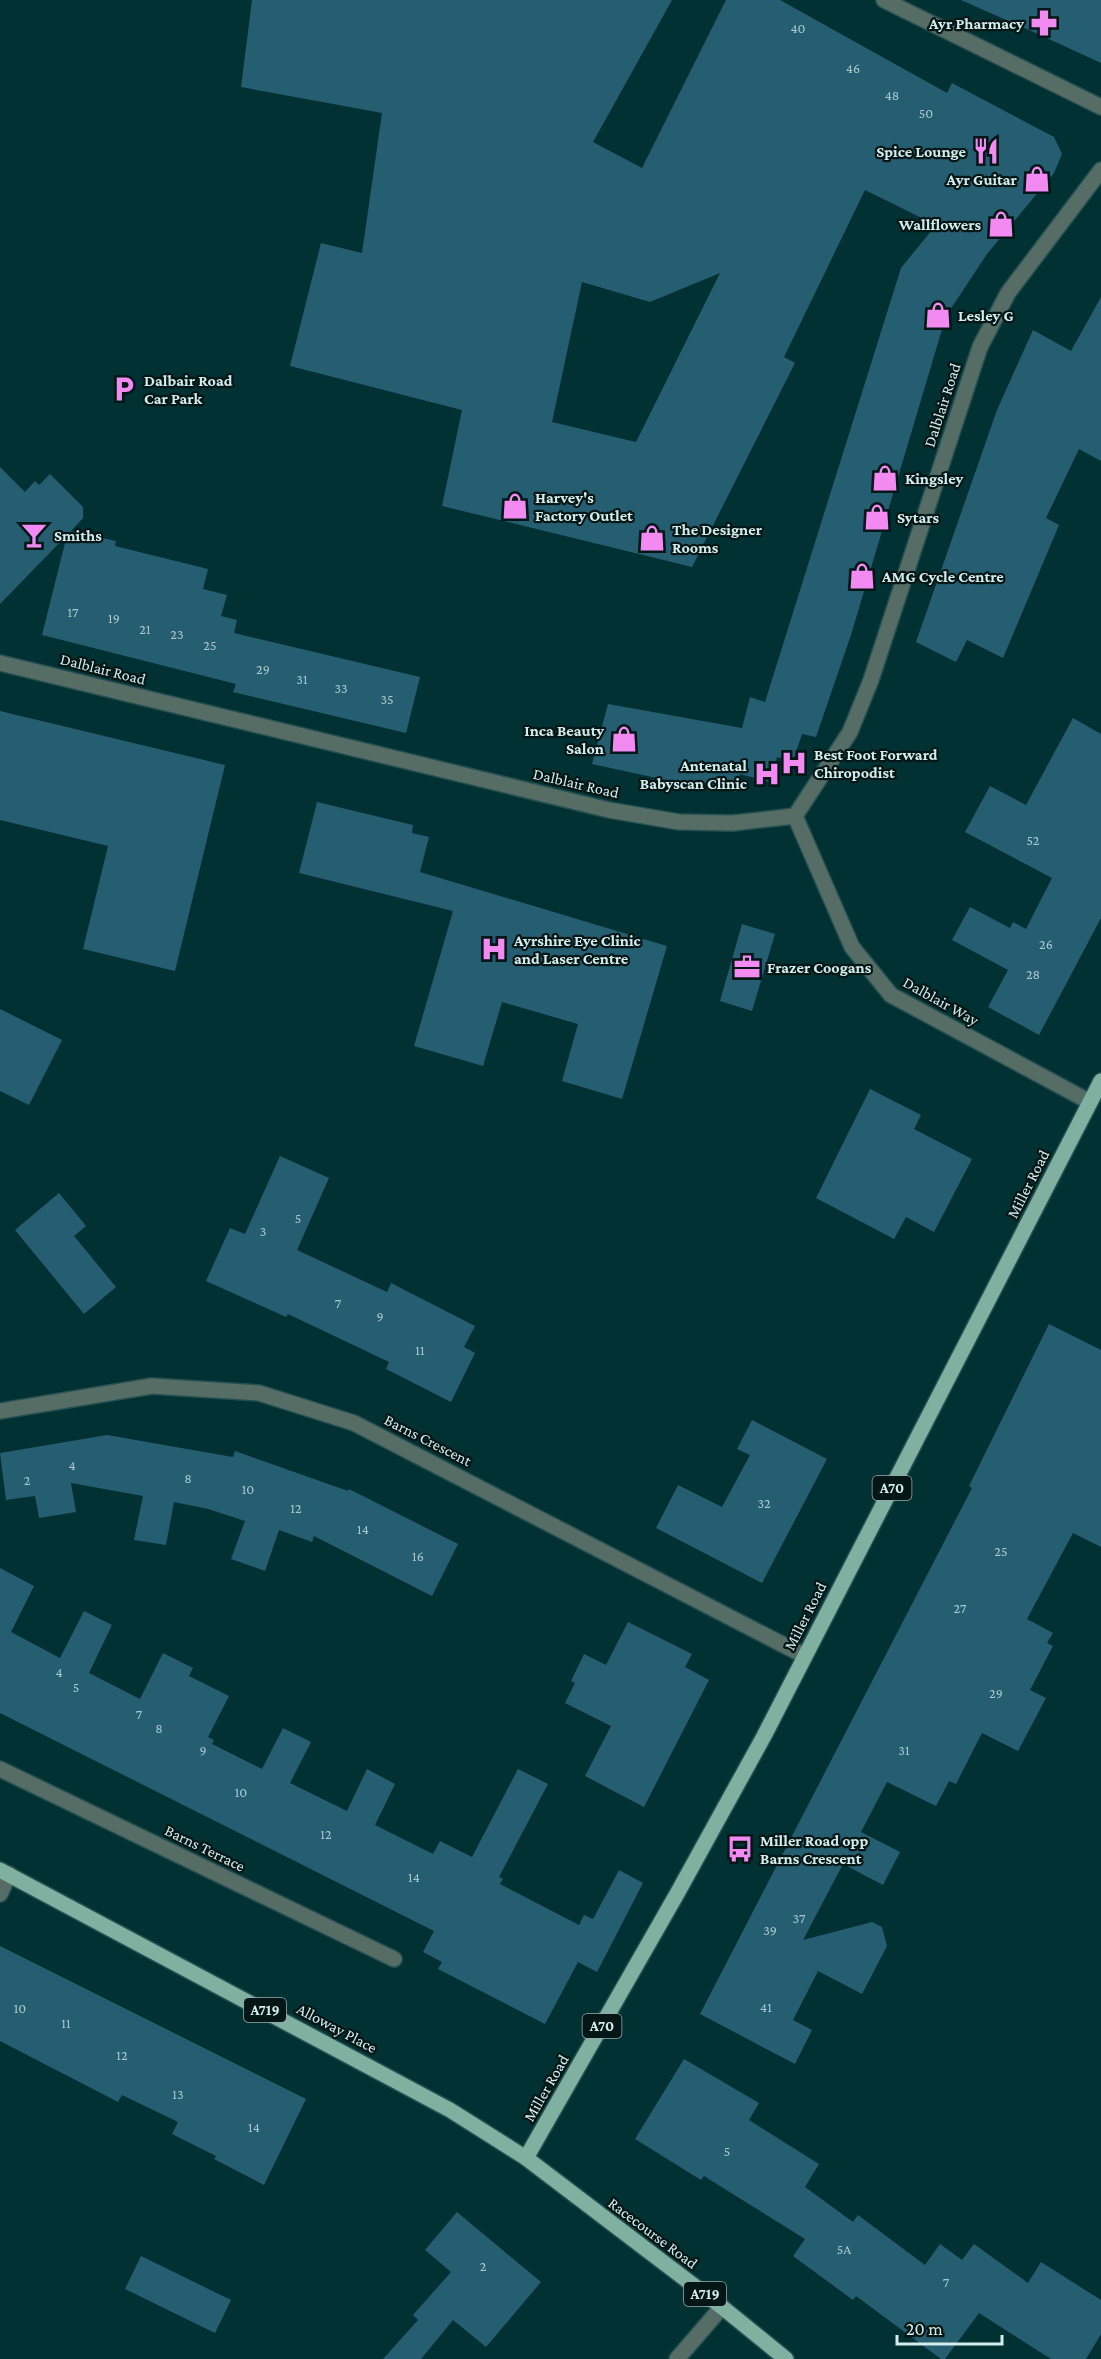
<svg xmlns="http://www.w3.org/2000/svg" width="1101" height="2359" viewBox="0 0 1101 2359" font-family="'Crimson Pro',serif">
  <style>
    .building { fill: #255e71; fill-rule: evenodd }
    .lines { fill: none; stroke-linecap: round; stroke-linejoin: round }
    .minor-casing { stroke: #244f51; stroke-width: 18 }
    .primary-casing { stroke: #244f51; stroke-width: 18 }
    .minor { stroke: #566d65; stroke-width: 15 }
    .primary { stroke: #80b0a0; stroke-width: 15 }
    .labels { text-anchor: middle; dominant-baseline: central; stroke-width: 4.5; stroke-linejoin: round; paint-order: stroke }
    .number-label { font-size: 14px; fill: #a9c8cd }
    .shield { fill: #051616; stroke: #97acac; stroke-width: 1.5 }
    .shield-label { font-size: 15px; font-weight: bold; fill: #d5ecec }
    .poi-label { font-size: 16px; font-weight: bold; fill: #d5ecec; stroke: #051616; text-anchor: start }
    .street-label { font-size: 16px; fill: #d5ecec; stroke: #051616 }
  </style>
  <rect width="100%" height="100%" fill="#023133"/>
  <g class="building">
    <path d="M252,0H672L593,142L642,168L726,0H780L947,93L952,83L1054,137L1062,154L1054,173L987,254L946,316L851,635L816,737L802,734L793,761L777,757L770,782L740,774L736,792L704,783L703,788L592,764L608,704L742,728L750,697L765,702L901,268L936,225L865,190L784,357L795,363L692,567L442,506L462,410L290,366L321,243L362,253L382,113L241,87ZM720,273L636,442L552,422L582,282L650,302Z"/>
    <path d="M961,0H1101V63L1038,34Z"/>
    <path d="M1101,297V461L1079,449L1046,518L1059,525L1003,658L967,640L956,662L916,642L997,410L1033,330L1071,351Z"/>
    <path d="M0,467L25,492L35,481L39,485L50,474L83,507V518L71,531L116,541L115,546L208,569L203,589L227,595L221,616L237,620L234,633L420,677L406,733L233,692L236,684L42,635L67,535L0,604Z"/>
    <path d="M0,711L225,765L175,971L83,949L108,846L0,820Z"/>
    <path d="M1073,718L1101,734V918L1039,1035L988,1007L1008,970L952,940L970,907L1010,928L1013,922L1026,929L1052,878L965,832L990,786L1026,805Z"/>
    <path d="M317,802L413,825L412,833L429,837L420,872L667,946L622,1099L562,1081L578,1024L502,1002L483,1066L414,1046L453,911L299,873Z"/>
    <path d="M742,924L775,934L752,1011L720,1001Z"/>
    <path d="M0,1009L62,1040L29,1105L0,1091Z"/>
    <path d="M870,1089L921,1115L914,1129L972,1159L934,1232L906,1217L894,1239L816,1198Z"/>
    <path d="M280,1156L329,1178L297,1250L387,1292L391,1283L475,1326L464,1347L475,1353L451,1402L386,1369L389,1362L288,1314L286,1317L206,1281L230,1228L245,1234Z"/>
    <path d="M59,1193L86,1226L74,1236L116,1287L84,1314L15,1230Z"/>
    <path d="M1049,1324L1101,1350V1547L1073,1533L1027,1619L1053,1633L1047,1643L1053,1646L1030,1690L1046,1698L1018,1751L982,1733L956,1784L949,1781L936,1806L887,1782L861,1832L900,1852L883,1885L843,1864L803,1940L872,1922L882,1927L887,1946L862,1994L818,1971L793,2020L812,2030L795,2064L700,2014L972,1488L969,1486Z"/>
    <path d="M752,1420L827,1459L762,1583L656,1528L678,1485L722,1507L750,1455L737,1449Z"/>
    <path d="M107,1435L233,1457L235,1451L348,1491L349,1489L458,1544L432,1596L314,1536L312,1542L279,1530L265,1571L231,1559L245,1521L208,1509L174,1502L166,1545L134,1540L143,1496L71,1483L76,1512L39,1518L35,1496L6,1500L0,1453Z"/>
    <path d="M0,1568L34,1586L11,1632L60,1658L84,1611L112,1625L89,1673L140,1699L163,1653L193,1668L189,1676L229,1696L208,1737L214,1740L212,1744L262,1769L283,1728L311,1742L290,1783L347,1811L367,1769L395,1784L375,1825L433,1854L440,1841L472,1857L518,1769L548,1784L499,1877L503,1879L500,1884L579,1925L584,1915L593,1919L619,1870L643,1883L597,1972L578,1962L545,2024L438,1969L442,1962L423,1952L434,1931L0,1713Z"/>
    <path d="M628,1622L692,1654L685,1667L709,1680L644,1807L585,1776L611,1726L565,1703L575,1683L571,1681L584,1654L606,1665Z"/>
    <path d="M0,1946L306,2099L264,2185L214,2159L216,2156L172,2134L178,2122L122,2095L118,2102L0,2041Z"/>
    <path d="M684,2059L759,2103L749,2120L819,2164L805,2187L853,2222L858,2215L925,2265L940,2244L962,2260L974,2244L1028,2283L1041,2262L1101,2300V2334L1086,2359H1051L979,2313L945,2359H941L856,2296L853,2300L793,2256L805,2239L704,2176L701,2180L635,2139Z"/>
    <path d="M457,2212L541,2282L486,2347L453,2320L421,2359H383L418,2320L413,2315L451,2272L425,2250Z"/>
    <path d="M141,2256L231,2300L215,2333L125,2289Z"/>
  </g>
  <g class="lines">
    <g class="minor-casing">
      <g id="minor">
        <path d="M884,0L1101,107"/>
        <path d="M0,663L609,810L679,822L733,823L795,816"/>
        <path d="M795,816L850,732L871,680L980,347L1008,293L1101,170"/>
        <path d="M795,816L852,947L891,995L1090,1102"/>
        <path d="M0,1411L152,1386L259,1393L354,1423L805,1656"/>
        <path d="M0,1769L394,1959"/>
        <path d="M0,1894L9,1874"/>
        <path d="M677,2359L722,2307"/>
      </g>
    </g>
    <g class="primary-casing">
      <g id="primary">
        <path d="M0,1870L450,2110L526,2158L722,2307L786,2359"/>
        <path d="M526,2158L678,1892L764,1736L1101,1081"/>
      </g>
    </g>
    <use href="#minor" class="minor"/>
    <use href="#primary" class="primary"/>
  </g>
  <defs>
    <g id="pharmacy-bare" transform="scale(2.07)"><path d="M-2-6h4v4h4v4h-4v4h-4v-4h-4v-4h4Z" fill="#f28af2" stroke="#051616" stroke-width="2.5" paint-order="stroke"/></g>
    <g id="restaurant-bare" transform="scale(2.07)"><path d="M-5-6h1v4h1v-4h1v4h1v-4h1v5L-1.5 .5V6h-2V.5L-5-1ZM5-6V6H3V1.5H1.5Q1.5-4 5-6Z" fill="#f28af2" stroke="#051616" stroke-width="2.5" paint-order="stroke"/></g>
    <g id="shop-bare" transform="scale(2.07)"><path d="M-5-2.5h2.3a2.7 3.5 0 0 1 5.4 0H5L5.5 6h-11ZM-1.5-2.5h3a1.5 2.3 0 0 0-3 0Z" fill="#f28af2" stroke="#051616" stroke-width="2.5" paint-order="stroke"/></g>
    <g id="parking-bare" transform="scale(2.07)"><path d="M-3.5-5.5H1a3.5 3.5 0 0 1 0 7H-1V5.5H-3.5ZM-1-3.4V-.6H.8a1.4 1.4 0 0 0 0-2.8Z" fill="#f28af2" stroke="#051616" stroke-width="2.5" paint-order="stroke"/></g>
    <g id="bar-bare" transform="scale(2.07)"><path d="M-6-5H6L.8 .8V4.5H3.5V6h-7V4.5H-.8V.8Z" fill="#f28af2" stroke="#051616" stroke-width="2.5" paint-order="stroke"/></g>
    <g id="hospital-bare" transform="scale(2.07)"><path d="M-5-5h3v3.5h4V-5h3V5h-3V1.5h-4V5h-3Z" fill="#f28af2" stroke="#051616" stroke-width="2.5" paint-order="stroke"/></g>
    <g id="office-bare" transform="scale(2.07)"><path d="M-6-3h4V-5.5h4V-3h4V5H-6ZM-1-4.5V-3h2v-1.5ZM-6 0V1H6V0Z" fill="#f28af2" stroke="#051616" stroke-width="2.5" paint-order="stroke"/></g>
    <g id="bus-bare" transform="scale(2.07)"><path d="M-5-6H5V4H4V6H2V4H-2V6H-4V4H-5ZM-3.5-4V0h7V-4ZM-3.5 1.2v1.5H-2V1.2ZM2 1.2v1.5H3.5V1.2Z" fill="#f28af2" stroke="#051616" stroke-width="2.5" paint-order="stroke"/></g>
  </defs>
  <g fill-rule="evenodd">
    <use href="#pharmacy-bare" x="1044" y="23"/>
    <use href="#restaurant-bare" x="986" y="151"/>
    <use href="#shop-bare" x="1037" y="179"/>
    <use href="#shop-bare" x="1001" y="224"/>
    <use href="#shop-bare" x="938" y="315"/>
    <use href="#parking-bare" x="124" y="389"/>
    <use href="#shop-bare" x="885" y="478"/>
    <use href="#shop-bare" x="515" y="506"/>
    <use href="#shop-bare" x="877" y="517"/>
    <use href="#bar-bare" x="34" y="535"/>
    <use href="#shop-bare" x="652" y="538"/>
    <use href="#shop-bare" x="862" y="576"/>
    <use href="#shop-bare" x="624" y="739"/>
    <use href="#hospital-bare" x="794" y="763"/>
    <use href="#hospital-bare" x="767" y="774"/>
    <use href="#hospital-bare" x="494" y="949"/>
    <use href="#office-bare" x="747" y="967"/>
    <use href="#bus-bare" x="740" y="1849"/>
  </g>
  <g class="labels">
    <g class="number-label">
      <text x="798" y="28">40</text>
      <text x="853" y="68">46</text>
      <text x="892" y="95">48</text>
      <text x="926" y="113">50</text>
      <text x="73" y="612">17</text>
      <text x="114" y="618">19</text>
      <text x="145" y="629">21</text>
      <text x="177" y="634">23</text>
      <text x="210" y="645">25</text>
      <text x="263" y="669">29</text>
      <text x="302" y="679">31</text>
      <text x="341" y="688">33</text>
      <text x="387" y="699">35</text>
      <text x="1033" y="840">52</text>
      <text x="1046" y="944">26</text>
      <text x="1033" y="974">28</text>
      <text x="298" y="1218">5</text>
      <text x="263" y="1231">3</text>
      <text x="338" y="1303">7</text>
      <text x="380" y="1316">9</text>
      <text x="420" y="1350">11</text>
      <text x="72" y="1465">4</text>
      <text x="188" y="1478">8</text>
      <text x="27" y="1480">2</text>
      <text x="248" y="1489">10</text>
      <text x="764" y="1503">32</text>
      <text x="296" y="1508">12</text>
      <text x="363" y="1529">14</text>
      <text x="1001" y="1551">25</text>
      <text x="418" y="1556">16</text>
      <text x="960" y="1608">27</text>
      <text x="59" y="1672">4</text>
      <text x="76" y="1687">5</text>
      <text x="996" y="1693">29</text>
      <text x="139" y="1714">7</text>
      <text x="159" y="1728">8</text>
      <text x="203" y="1750">9</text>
      <text x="904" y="1750">31</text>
      <text x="241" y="1792">10</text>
      <text x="326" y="1834">12</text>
      <text x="414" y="1877">14</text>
      <text x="799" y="1918">37</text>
      <text x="770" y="1930">39</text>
      <text x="766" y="2007">41</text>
      <text x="20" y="2008">10</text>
      <text x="66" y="2023">11</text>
      <text x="122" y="2055">12</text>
      <text x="178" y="2094">13</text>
      <text x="254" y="2127">14</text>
      <text x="727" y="2151">5</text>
      <text x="844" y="2249">5A</text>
      <text x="483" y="2266">2</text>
      <text x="946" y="2282">7</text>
    </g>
    <g class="shield">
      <rect x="872.5" y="1476" width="39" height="24" rx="4.5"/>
      <rect x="244" y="1998" width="42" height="24" rx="4.5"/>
      <rect x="582.5" y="2014" width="39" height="24" rx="4.5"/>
      <rect x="684" y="2282" width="42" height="24" rx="4.5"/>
    </g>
    <g class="shield-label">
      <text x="892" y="1488">A70</text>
      <text x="265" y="2010">A719</text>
      <text x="602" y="2026">A70</text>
      <text x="705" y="2294">A719</text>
    </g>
    <g class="poi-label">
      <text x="1024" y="23" text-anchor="end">Ayr Pharmacy</text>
      <text x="966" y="151" text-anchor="end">Spice Lounge</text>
      <text x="1017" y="179" text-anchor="end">Ayr Guitar</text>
      <text x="981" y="224" text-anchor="end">Wallflowers</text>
      <text x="958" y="315">Lesley G</text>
      <text x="144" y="380">Dalbair Road<tspan x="144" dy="18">Car Park</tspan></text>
      <text x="905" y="478">Kingsley</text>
      <text x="535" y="497">Harvey's<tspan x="535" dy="18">Factory Outlet</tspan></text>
      <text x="897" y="517">Sytars</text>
      <text x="672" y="529">The Designer<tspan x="672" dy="18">Rooms</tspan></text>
      <text x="54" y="535">Smiths</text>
      <text x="882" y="576">AMG Cycle Centre</text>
      <text x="604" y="730" text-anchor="end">Inca Beauty<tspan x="604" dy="18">Salon</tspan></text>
      <text x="814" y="754">Best Foot Forward<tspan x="814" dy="18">Chiropodist</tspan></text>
      <text x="747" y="765" text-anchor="end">Antenatal<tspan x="747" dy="18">Babyscan Clinic</tspan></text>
      <text x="514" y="940">Ayrshire Eye Clinic<tspan x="514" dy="18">and Laser Centre</tspan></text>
      <text x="767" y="967">Frazer Coogans</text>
      <text x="760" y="1840">Miller Road opp<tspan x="760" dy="18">Barns Crescent</tspan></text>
    </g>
    <g class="street-label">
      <text transform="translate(942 405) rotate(-72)">Dalblair Road</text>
      <text transform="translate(103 669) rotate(14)">Dalblair Road</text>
      <text transform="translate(576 783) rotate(13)">Dalblair Road</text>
      <text transform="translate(941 1001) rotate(29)">Dalblair Way</text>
      <text transform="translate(1028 1184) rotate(-63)">Miller Road</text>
      <text transform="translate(428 1440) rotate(27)">Barns Crescent</text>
      <text transform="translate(805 1616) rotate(-63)">Miller Road</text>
      <text transform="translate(205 1848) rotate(26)">Barns Terrace</text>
      <text transform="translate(337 2028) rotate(28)">Alloway Place</text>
      <text transform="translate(546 2088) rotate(-60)">Miller Road</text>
      <text transform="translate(653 2233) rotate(37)">Racecourse Road</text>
    </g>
  </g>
  <path d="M897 2335v9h105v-9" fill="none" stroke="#d5ecec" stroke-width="3"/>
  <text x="906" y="2335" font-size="18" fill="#d5ecec" stroke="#051616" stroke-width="4.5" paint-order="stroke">20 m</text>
</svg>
